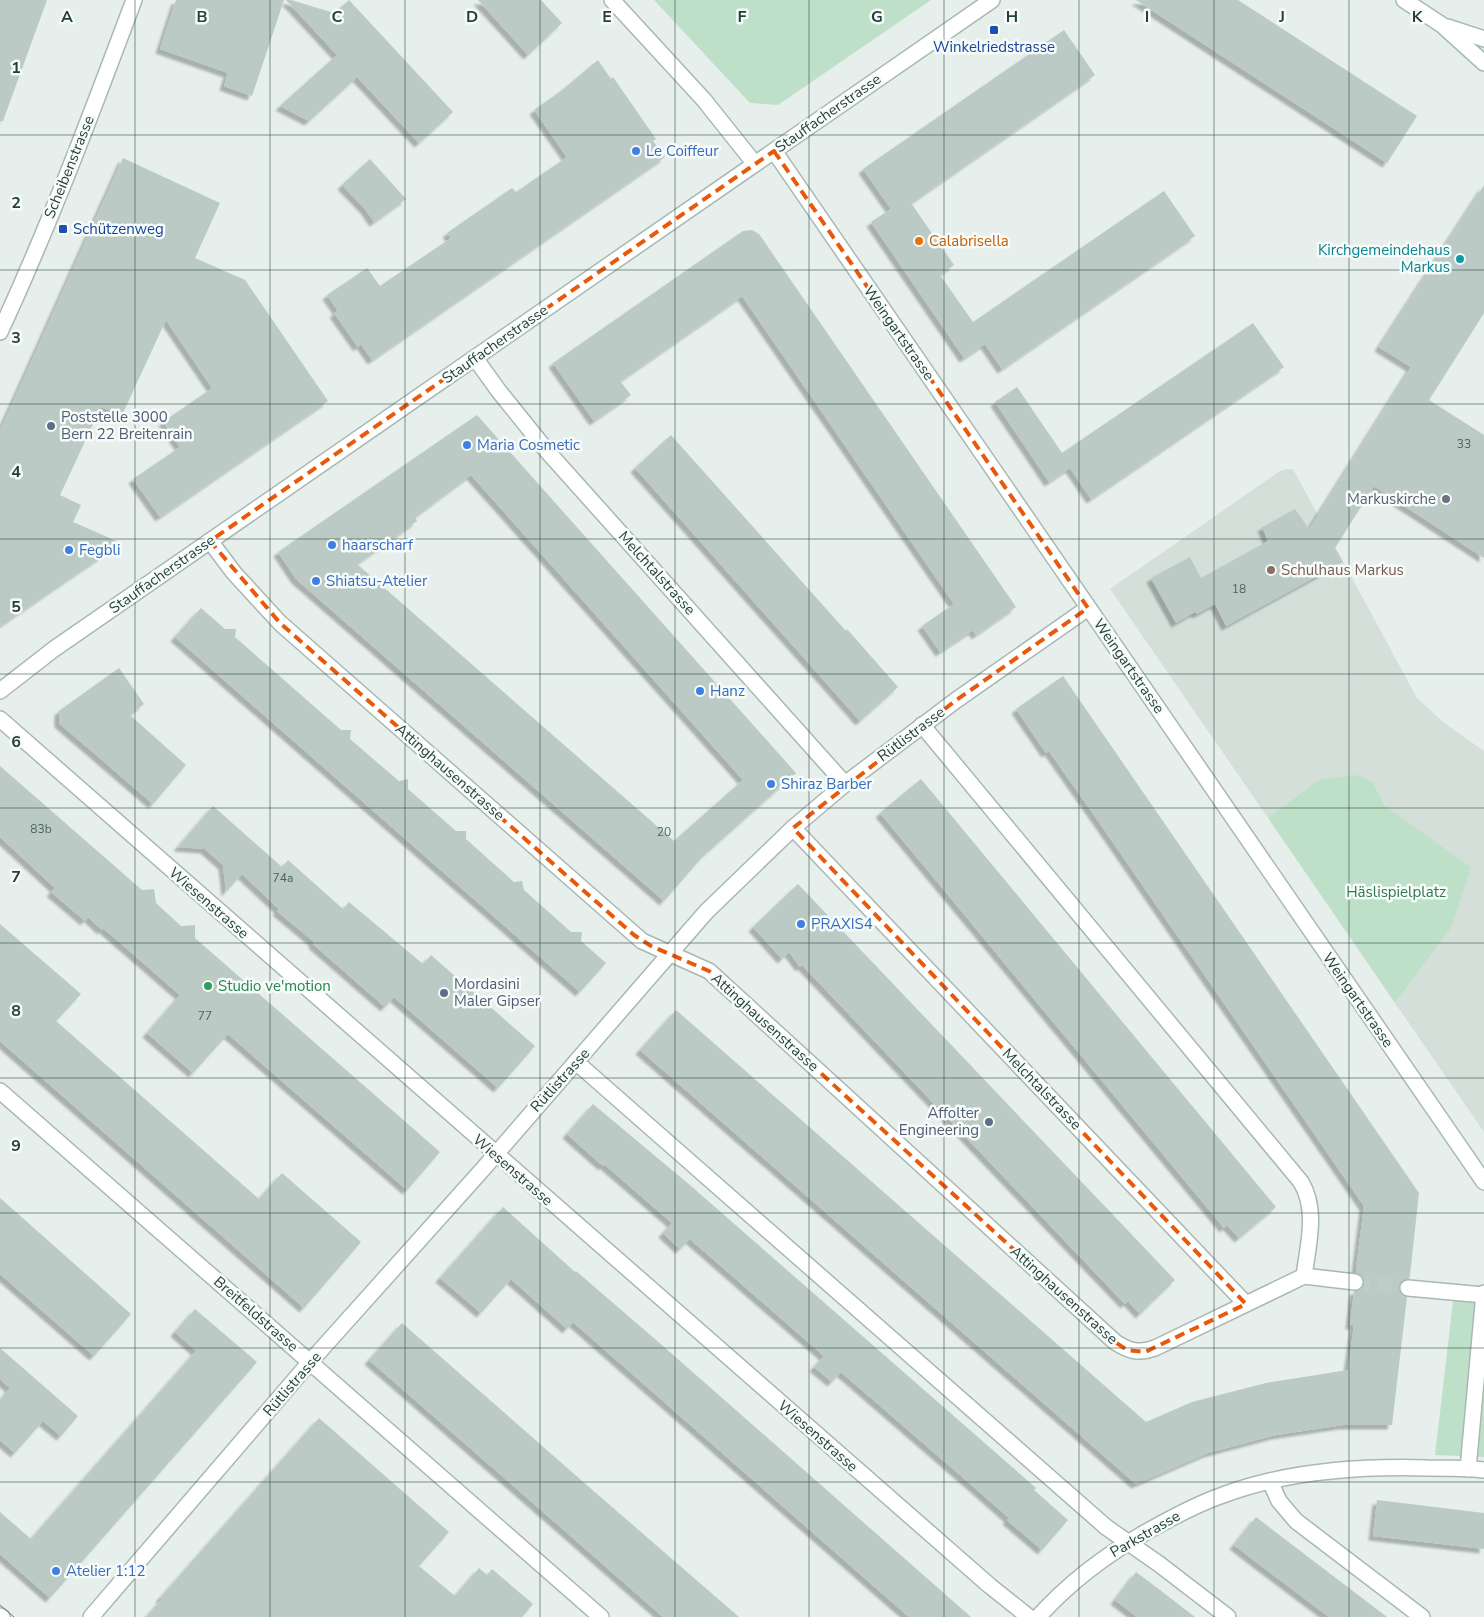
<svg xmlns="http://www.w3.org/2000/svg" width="1484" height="1617" viewBox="0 0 1484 1617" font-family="'Nunito Sans',sans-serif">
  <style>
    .built { fill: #d4dfda }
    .green { fill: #bfe0c8 }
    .building { fill: #bbcac4; fill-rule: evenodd; filter: url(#shadow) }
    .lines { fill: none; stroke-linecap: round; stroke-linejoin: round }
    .pedestrian-tunnel { stroke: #bfccc8; stroke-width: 15; stroke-dasharray: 15 8; stroke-linecap: butt }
    .pedestrian-casing { stroke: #a8b8b2; stroke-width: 18 }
    .minor-casing { stroke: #a8b8b2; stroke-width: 18 }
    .tertiary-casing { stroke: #a8b8b2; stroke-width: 18 }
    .secondary-casing { stroke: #a4bbb3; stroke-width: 18 }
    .pedestrian { stroke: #fff; stroke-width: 15 }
    .minor { stroke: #fff; stroke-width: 15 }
    .tertiary { stroke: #fff; stroke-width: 15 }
    .secondary { stroke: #fff; stroke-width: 15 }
    .tram { stroke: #5f7d75; stroke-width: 1 }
    .marked { fill: none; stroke: #e8590c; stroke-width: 4; stroke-dasharray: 10 6; stroke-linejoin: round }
    .grid { fill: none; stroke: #24423a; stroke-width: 1; stroke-opacity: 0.55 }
    .transit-dot { fill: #1a4fb4; stroke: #f7fbf9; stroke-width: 2 }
    .shop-dot { fill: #3f7fe0; stroke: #f7fbf9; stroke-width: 2 }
    .food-dot { fill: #e8710a; stroke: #f7fbf9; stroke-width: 2 }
    .culture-dot { fill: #0f9aa8; stroke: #f7fbf9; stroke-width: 2 }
    .service-dot { fill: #5c6f8a; stroke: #f7fbf9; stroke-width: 2 }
    .worship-dot { fill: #6b7280; stroke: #f7fbf9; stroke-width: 2 }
    .education-dot { fill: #8d6e63; stroke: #f7fbf9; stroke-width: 2 }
    .leisure-dot { fill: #2e9e5b; stroke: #f7fbf9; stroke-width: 2 }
    .labels { text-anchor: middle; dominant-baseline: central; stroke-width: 5; stroke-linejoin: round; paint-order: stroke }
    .number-label { font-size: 12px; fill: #4a645c }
    .transit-label { font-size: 15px; fill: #164399; stroke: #f7fbf9 }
    .street-label { font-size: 15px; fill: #24423a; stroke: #f7fbf9 }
    .shop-label { font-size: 15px; fill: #366cbe; stroke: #f7fbf9; text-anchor: start }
    .food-label { font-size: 15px; fill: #c56008; stroke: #f7fbf9; text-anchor: start }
    .culture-label { font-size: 15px; fill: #0d838f; stroke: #f7fbf9; text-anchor: end }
    .service-label { font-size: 15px; fill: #4e5e75; stroke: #f7fbf9; text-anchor: start }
    .worship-label { font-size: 15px; fill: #5b616d; stroke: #f7fbf9; text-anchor: end }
    .education-label { font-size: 15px; fill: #785e54; stroke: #f7fbf9; text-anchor: start }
    .park-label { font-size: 15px; fill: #2d7a4b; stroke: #f7fbf9 }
    .leisure-label { font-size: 15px; fill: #27864d; stroke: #f7fbf9; text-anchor: start }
    .grid-label { font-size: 16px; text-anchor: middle; font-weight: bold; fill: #24423a; stroke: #f7fbf9; stroke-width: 5; stroke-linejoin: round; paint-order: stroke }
  </style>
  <defs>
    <filter id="shadow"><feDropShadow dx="-4.5" dy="4.5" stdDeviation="1" flood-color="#0004"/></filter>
  </defs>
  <rect width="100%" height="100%" fill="#e6efeb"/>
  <path class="built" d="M1286,469H1293L1417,698L1443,722L1484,751V1132L1395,1003L1451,928L1373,782L1318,780L1268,818L1110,589L1280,471Z"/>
  <g class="green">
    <path d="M654,0H931L778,105L750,103Z"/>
    <path d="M1357,775L1373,782L1386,807L1471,867L1451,928L1395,1003L1268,818L1318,780Z"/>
    <path d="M1454,1293L1484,1297V1457L1435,1455Z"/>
  </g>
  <g class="building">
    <path d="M0,0H47L3,121H0Z"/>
    <path d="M176,0H284L252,96L224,86L228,73L160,49Z"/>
    <path d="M286,0H291L334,13L349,0L453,112L419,143L357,77L309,121L280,106L337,55Z"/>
    <path d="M478,0H541L562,23L528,55Z"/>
    <path d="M1136,0H1238L1417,116L1387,163Z"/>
    <path d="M1064,30L1095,75L911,203L954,265L940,275L973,322L1164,191L1195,236L1002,369L985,344L964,358L871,222L891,209L863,169Z"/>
    <path d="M598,60L611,79L613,77L656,139L653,141L665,157L372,360L361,344L358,347L334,313L338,311L327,295L367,268L380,286L451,238L447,233L512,188L516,192L567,157L534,110L561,91Z"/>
    <path d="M123,158L220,203L195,258L245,280L328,401L160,517L133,479L180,447L163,422L212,388L166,320L122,415L101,407L60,495L81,505L73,522L121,543L0,626V431Z"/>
    <path d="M370,159L406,199L374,222L365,209L342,185Z"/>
    <path d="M1484,185V313L1429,400L1484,435V558L1374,486L1335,548L1343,562L1228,625L1226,626L1215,604L1197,614L1195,612L1176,623L1151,578L1190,557L1201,578L1268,541L1262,527L1295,509L1309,529L1411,367L1379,347Z"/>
    <path d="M752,230L759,234L1016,607L976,635L973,630L940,652L922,626L954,604L742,296L620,381L631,395L594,421L553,363L743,231Z"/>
    <path d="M1253,323L1284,367L1091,499L1070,468L1049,482L995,402L1017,387L1062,453Z"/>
    <path d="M477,415L796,773L703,856L664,901L296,579L278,552ZM471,475L743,780L674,841L357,564L417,521L415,517Z"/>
    <path d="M671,435L846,631L847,629L898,687L860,721L635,468Z"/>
    <path d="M201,608L225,629H236L235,637L341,730H351L350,739L399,781L408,779V789L456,831H466V839L514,882L522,881L524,890L571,932H582L581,941L606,963L580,992L175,637Z"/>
    <path d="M119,668L144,704L130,715L186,765L153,804L59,723V711Z"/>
    <path d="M1063,676L1419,1193L1410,1275L1409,1279L1404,1280L1399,1287L1400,1292L1407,1297L1392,1425H1343L1276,1435L1208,1453L1136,1484L640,1050L676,1010L1146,1422L1192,1402L1266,1383L1348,1370L1354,1325H1350L1354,1291L1362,1288L1364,1283L1361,1275L1356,1273V1269L1364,1206L1094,815L1049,751L1046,753L1016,709Z"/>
    <path d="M0,766L142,890L154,889L156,903L181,926L195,925V938L440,1152L407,1190L228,1034L193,1073L147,1033L180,995L103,928L102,930L88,917L85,921L51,892L55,888L0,837Z"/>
    <path d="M921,779L1276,1207L1239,1238L1227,1225L1224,1228L880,813Z"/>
    <path d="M213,806L282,867L288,860L343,909L349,902L423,964L431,955L535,1046L498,1088L394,997L385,1007L313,944L314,942L277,911L279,909L242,874L226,892L223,865L205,849L178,847Z"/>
    <path d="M798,884L1175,1280L1140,1314L1128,1301L1125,1304L802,965L800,967L789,952L782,959L753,927Z"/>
    <path d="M0,924L81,994L56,1021L259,1199L282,1173L361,1242L304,1308L0,1041Z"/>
    <path d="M593,1104L691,1186L1036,1488L1034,1490L1068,1520L1042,1550L1007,1520L1009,1518L975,1488L841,1372L832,1382L814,1367L824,1356L690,1239L680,1249L663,1233L672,1223L604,1164L603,1166L567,1134Z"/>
    <path d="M0,1198L131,1314L94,1356L0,1274Z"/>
    <path d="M503,1207L575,1272L576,1271L663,1346L971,1617H909L573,1322L567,1329L511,1279L481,1313L440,1278Z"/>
    <path d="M195,1309L257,1362L50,1598L0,1554V1512L31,1539L196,1351L175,1332Z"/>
    <path d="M402,1323L589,1487L739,1617H663L557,1524L369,1360Z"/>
    <path d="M0,1348L78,1416L61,1436L43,1421L15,1453L0,1440V1400L10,1388L0,1379Z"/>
    <path d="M319,1418L449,1532L419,1566L455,1596L479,1568L487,1575L492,1569L533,1604L522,1617H146L162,1599L160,1598Z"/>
    <path d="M1377,1500L1484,1513V1549L1373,1536Z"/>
    <path d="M1256,1517L1282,1537L1387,1617H1329L1260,1565L1234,1545Z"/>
    <path d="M1136,1572L1160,1590L1195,1617H1137L1115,1600Z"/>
  </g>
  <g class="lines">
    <path class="pedestrian-tunnel" d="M1355,1282L1408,1288"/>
    <g class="pedestrian-casing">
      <g id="pedestrian">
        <path d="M1304,1276L1355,1282"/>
        <path d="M1408,1288L1484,1295"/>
        <path d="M1468,1469L1484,1293"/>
      </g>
    </g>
    <g class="minor-casing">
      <g id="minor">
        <path d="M612,0L704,100L755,164"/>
        <path d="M774,151L1484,1182"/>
        <path d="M0,332C50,224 92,112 134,0"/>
        <path d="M475,358L498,390L547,451L845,784"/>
        <path d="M210,541L234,573L280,623L642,941L709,971L1115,1342C1129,1351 1138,1354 1155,1348L1304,1276C1308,1245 1318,1210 1301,1182L922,725"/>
        <path d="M0,719L990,1586L1029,1617"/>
        <path d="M793,828L1246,1304"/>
        <path d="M576,1062L1106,1527L1159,1564L1228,1617"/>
        <path d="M0,1091L601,1617"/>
        <path d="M1270,1481L1279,1501L1296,1521L1422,1617"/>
        <path d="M91,1617L310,1362L483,1169L706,912L793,828L845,784L955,701L1088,608"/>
        <path d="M1038,1617C1068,1584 1103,1557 1141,1535C1167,1520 1194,1505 1223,1495C1287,1471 1359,1466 1427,1468C1446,1468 1465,1468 1484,1470"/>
      </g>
    </g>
    <g class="tertiary-casing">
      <g id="tertiary">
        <path d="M0,691L54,649L992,0"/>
        <path d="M0,1616L2,1617"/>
      </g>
    </g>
    <g class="secondary-casing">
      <g id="secondary">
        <path d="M1404,0L1442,25L1484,63"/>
        <path d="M1448,27L1484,39"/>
      </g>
    </g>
    <use href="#pedestrian" class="pedestrian"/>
    <use href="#minor" class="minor"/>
    <use href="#tertiary" class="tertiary"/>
    <use href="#secondary" class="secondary"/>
    <path class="tram" d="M0,1605L14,1617"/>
  </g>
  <path class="marked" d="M774,151L1088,608L955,701L793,828L1246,1304L1145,1352L1127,1350L1115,1342L709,971L651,946L634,935L280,623L210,541Z"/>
  <path class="grid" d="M135,0V1617M270,0V1617M405,0V1617M540,0V1617M675,0V1617M809,0V1617M944,0V1617M1079,0V1617M1214,0V1617M1349,0V1617M0,135H1484M0,270H1484M0,404H1484M0,539H1484M0,674H1484M0,808H1484M0,943H1484M0,1078H1484M0,1213H1484M0,1348H1484M0,1482H1484"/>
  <g class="transit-dot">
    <rect x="989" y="25" width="10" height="10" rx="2.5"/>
    <rect x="58" y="224" width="10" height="10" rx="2.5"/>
  </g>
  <g class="shop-dot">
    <circle cx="636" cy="151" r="5"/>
    <circle cx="467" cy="445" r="5"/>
    <circle cx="332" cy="545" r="5"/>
    <circle cx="69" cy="550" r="5"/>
    <circle cx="316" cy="581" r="5"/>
    <circle cx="700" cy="691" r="5"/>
    <circle cx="771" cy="784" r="5"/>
    <circle cx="801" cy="924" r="5"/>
    <circle cx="56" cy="1571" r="5"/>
  </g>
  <circle class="food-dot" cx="919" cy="241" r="5"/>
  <circle class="culture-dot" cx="1460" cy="259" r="5"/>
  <g class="service-dot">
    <circle cx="51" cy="426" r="5"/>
    <circle cx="444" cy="993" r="5"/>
    <circle cx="989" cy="1122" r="5"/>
  </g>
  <circle class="worship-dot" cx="1446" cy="499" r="5"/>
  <circle class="education-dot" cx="1271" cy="570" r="5"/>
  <circle class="leisure-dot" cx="208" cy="986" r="5"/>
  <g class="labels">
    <g class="number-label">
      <text x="1464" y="444">33</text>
      <text x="1239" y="589">18</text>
      <text x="41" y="829">83b</text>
      <text x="664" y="832">20</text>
      <text x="283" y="878">74a</text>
      <text x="205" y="1016">77</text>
    </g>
    <g class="transit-label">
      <text x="994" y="47">Winkelriedstrasse</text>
      <text x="73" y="229" text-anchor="start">Schützenweg</text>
    </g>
    <g class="street-label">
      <text transform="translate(828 113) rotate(-35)">Stauffacherstrasse</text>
      <text transform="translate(69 167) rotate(-68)">Scheibenstrasse</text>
      <text transform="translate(899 333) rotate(55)">Weingartstrasse</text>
      <text transform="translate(495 344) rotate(-35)">Stauffacherstrasse</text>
      <text transform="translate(657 573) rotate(48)">Melchtalstrasse</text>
      <text transform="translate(162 574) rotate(-35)">Stauffacherstrasse</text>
      <text transform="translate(1129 666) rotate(55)">Weingartstrasse</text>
      <text transform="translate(911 734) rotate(-37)">Rütlistrasse</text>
      <text transform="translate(450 772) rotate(41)">Attinghausenstrasse</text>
      <text transform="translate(209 903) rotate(41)">Wiesenstrasse</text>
      <text transform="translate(1358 1000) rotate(55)">Weingartstrasse</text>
      <text transform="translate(765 1022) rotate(42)">Attinghausenstrasse</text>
      <text transform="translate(560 1080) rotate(-48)">Rütlistrasse</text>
      <text transform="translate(1042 1089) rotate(46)">Melchtalstrasse</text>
      <text transform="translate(513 1170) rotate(41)">Wiesenstrasse</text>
      <text transform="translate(1064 1295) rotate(42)">Attinghausenstrasse</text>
      <text transform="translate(256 1314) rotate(41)">Breitfeldstrasse</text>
      <text transform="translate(292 1384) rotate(-49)">Rütlistrasse</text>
      <text transform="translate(818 1436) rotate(41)">Wiesenstrasse</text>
      <text transform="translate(1145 1534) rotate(-30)">Parkstrasse</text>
    </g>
    <g class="shop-label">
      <text x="646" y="151">Le Coiffeur</text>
      <text x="477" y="445">Maria Cosmetic</text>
      <text x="342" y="545">haarscharf</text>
      <text x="79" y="550">Fegbli</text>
      <text x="326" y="581">Shiatsu-Atelier</text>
      <text x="710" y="691">Hanz</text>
      <text x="781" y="784">Shiraz Barber</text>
      <text x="811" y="924">PRAXIS4</text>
      <text x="66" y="1571">Atelier 1:12</text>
    </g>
    <g class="food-label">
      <text x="929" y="241">Calabrisella</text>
    </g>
    <g class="culture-label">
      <text x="1450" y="250">Kirchgemeindehaus<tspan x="1450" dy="17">Markus</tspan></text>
    </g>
    <g class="service-label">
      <text x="61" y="417">Poststelle 3000<tspan x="61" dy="17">Bern 22 Breitenrain</tspan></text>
      <text x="454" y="984">Mordasini<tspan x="454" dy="17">Maler Gipser</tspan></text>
      <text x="979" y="1113" text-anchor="end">Affolter<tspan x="979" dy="17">Engineering</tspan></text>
    </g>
    <g class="worship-label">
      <text x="1436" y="499">Markuskirche</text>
    </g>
    <g class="education-label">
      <text x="1281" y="570">Schulhaus Markus</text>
    </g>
    <g class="park-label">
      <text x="1396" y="892">Häslispielplatz</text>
    </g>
    <g class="leisure-label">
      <text x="218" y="986">Studio ve'motion</text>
    </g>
  </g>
  <g class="grid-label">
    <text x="67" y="22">A</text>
    <text x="202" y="22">B</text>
    <text x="337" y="22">C</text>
    <text x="472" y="22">D</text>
    <text x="607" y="22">E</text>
    <text x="742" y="22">F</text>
    <text x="877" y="22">G</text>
    <text x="1012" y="22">H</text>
    <text x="1147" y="22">I</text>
    <text x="1282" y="22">J</text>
    <text x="1417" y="22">K</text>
    <text x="16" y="73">1</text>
    <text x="16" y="208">2</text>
    <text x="16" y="343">3</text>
    <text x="16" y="477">4</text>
    <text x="16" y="612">5</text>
    <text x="16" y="747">6</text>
    <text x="16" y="882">7</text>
    <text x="16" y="1016">8</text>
    <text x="16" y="1151">9</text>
  </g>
</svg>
